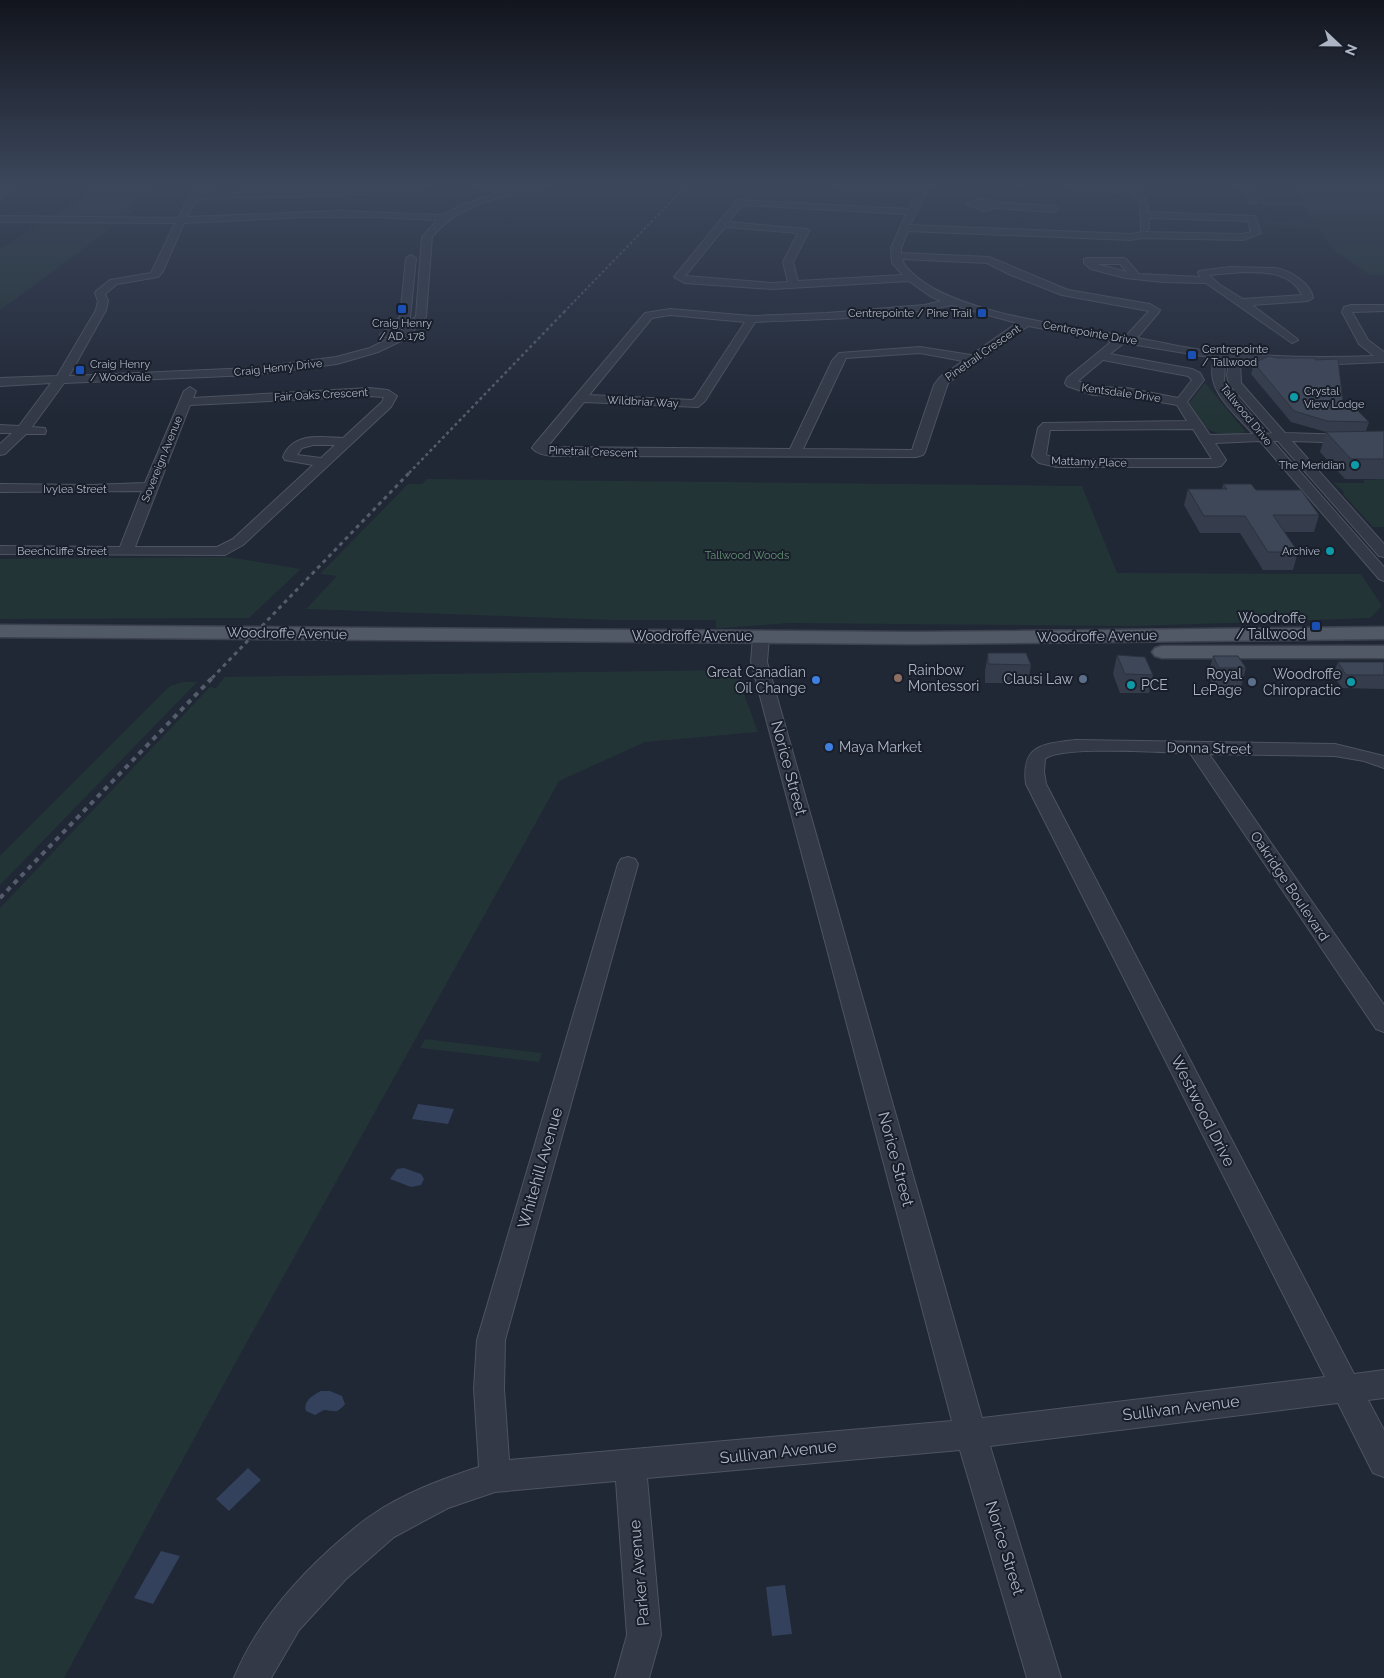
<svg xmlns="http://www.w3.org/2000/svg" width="1384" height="1678" viewBox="0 0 1384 1678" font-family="Raleway,sans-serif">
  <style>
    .green { fill: #233437 }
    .water { fill: #33415c }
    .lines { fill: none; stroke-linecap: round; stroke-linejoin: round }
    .minor-casing { stroke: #4e5461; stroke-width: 2 }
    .major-casing { stroke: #3d424f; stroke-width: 3 }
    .minor { fill: #333946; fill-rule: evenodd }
    .major { fill: #515866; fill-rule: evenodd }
    .rail-far3 { stroke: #555d6d; stroke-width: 2; stroke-dasharray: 2.5 2.5; stroke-linecap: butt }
    .rail-far2 { stroke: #555d6d; stroke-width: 2.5; stroke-dasharray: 3 3; stroke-linecap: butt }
    .rail-far1 { stroke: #555d6d; stroke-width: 3; stroke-dasharray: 4 4; stroke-linecap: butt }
    .rail { stroke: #555d6d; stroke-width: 4; stroke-dasharray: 5 5; stroke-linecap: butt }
    .wall { fill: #353d4c }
    .building { fill: #3e4758; stroke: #2b323e }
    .transit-dot { fill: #1a4fb4; stroke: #191f2a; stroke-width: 2 }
    .culture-dot { fill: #0f9aa8; stroke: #191f2a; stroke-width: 2 }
    .education-dot { fill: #8d6e63; stroke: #191f2a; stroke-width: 2 }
    .service-dot { fill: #5c6f8a; stroke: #191f2a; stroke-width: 2 }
    .shop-dot { fill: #3f7fe0; stroke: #191f2a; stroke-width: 2 }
    .labels { text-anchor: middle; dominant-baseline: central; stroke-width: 4; stroke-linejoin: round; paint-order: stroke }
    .far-poi-label { font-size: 11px; fill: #adb4c3; stroke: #191f2a; text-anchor: end }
    .far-street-label { font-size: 11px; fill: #adb4c3; stroke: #191f2a }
    .far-park-label { font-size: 11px; fill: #669274; stroke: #191f2a }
    .poi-label { font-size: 14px; fill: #adb4c3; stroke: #191f2a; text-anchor: end }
    .street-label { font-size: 14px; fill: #adb4c3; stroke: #191f2a }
    .near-street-label { font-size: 16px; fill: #adb4c3; stroke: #191f2a }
  </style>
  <rect width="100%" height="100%" fill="#202735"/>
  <g class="green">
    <path d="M101,185H158L124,209L134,210L120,220L53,216Z"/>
    <path d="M1296,185H1384V274L1370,275L1334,250L1317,228L1274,226L1266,224L1272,222L1314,224L1305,207L1253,204L1264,201L1303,202Z"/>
    <path d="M46,220L116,225L0,310V249Z"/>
    <path d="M1205,383L1245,431C1240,435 1235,434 1230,434C1205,434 1204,425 1190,407L1189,403Z"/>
    <path d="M427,479L1082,486L1117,573L1361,574L1382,606L1370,618L1138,626L788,623L722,628H716V620H612L306,609L337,576L320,574L408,484H422Z"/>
    <path d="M1384,479V527H1373L1343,494L1344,492L1334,483H1365L1363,480Z"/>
    <path d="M228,557L301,569L249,618L0,619V559Z"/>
    <path d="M735,670L758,732L645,742L559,781L237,1360L64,1678H0V908L210,687L216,688L225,677Z"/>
    <path d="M183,682H197L0,885V856L170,686Z"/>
    <path d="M425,1039L542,1053L539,1062L420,1048Z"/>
  </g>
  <g class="water">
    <path d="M418,1104L454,1109L448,1124L412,1119Z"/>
    <path d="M404,1168L421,1174L424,1179L421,1185L411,1187L390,1179L397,1169Z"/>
    <path d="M321,1391H330L342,1396L345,1404C337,1414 335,1411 324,1410L315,1415L306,1411C303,1401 313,1395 321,1391Z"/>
    <path d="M248,1468L261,1480L229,1511L216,1499Z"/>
    <path d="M161,1551L180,1556L153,1604L134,1598Z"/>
    <path d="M785,1585L792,1634L772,1636L766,1587Z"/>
  </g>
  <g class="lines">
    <g class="minor-casing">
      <g id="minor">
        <path d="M8,185H16L0,199V191Z"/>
        <path d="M207,185H216L206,194L358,189L403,185H426L422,188L358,195L200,199L194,204L187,217L339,211L443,215L460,206L498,193L476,187L475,185C487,185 497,190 508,191C521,191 534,184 548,185C541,190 528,191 519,193C487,200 453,210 432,237L426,317L407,338L378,352L337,364L252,375L64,383L32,427L45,428L46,431L45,434H26L5,454L0,455V444L12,433H0V425L19,426L51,383L0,386V378L57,376L96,310L98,301L95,293L96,291L110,280L151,273L175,223L0,222V216L178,218L187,201ZM304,217H374L437,220L422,237L416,316L399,333L370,348L336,357L252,368L69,376L106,310L108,301L105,294L117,284L158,277L163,271L184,223Z"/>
        <path d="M833,185H873L920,187L922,185H930L910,225L1131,234L1142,232L1242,234L1251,232L1248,221L1149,218V229L1144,232L1141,231L1140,204L1134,194L1068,188L1064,185H1089L1140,190L1148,204V212L1255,216L1261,233L1243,240L1142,238L1131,240L908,231L901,248V253L989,257L1068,290L1150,304L1160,310L1159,312L1137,338C1161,342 1185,348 1209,351C1263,357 1319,358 1374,356L1359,344L1342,312L1344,307L1351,305H1384V311L1352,312L1368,340L1384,352V362L1338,364L1240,360L1241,383L1285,433L1384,436V444L1292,441L1384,544V557L1379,556L1278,441H1273L1384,567V581L1379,579L1260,441L1215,443L1226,460L1221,466L1216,467H1057L1039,463L1032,456L1038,428L1043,423L1187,421L1177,405L1127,396L1093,395L1067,386L1065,383L1067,378L1112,341L1028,326L948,383L925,452L923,455L916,457L554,456C546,455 538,455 532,448L534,445L645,313L670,309L752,316L827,313L925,305L941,301L930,296L909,281L772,289L685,283L674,277L737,200L908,209L918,192L837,188ZM742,205L906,214L891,248L892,263L903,275L798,281L793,262L809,231L807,229L729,222ZM725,227L798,233L783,262L788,282L772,283L685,276ZM902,259L987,263L1011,275L1062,295L1149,311L1126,336C1069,326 950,313 910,271C906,267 903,264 902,259ZM952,305L1017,323L971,355L920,347L839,353L832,361L790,449L547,447L584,402L698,407L705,401L755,322C821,319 888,319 952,305ZM670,315L745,322L695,398L692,400L589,395L652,318ZM1124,343L1215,358C1202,388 1235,413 1253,434L1210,435L1187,402L1204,380L1200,373L1192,369L1110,354ZM920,353L963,361L940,377L934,385L912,450L803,449L846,358ZM1103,360L1188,376L1192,380L1178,398L1127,388L1094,387L1078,381ZM1227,360L1229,363L1227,375L1229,384L1272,433L1267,434L1224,383L1225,362ZM1193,429L1212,459H1057L1046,455L1050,430Z"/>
        <path d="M1234,185C1247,184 1253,189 1257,201L1256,203H1250L1246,193Z"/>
        <path d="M982,198L995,202L1054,206L1058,209L1054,212L994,208L984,211L966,204Z"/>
        <path d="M411,255L416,258L410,318L390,337H382L380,335L382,333L400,317L406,258Z"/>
        <path d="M1087,258H1123L1126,259L1139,274L1201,277L1198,273L1199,271L1230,267L1276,268C1290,271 1311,283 1313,298L1308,301L1252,305L1296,338L1298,340L1292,343L1206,283L1163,282L1125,278L1091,269L1084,263V259ZM1097,264H1120L1127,272ZM1243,272C1265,272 1291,272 1302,295L1243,299L1220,285L1209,275Z"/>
        <path d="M190,387L196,391L193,398L369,388L388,390L397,396L391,407L243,545L225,555L0,554V546L120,547L142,491L0,492V484L91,485L145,483L184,391ZM369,396L384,397L382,402L343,438C320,437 293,432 283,457L285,460L313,465L233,539L217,547H135L190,405ZM313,445H335L321,458L297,455L302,448Z"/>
        <path d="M761,632L767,634L769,637L767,662L982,1418L1325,1377L1026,784C1021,745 1042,744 1075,740L1335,744L1384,756V768L1364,761L1335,756L1209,754L1384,1005V1032L1376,1029L1190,753C1165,753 1060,745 1045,759L1044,772L1046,784L1354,1374L1384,1370V1398L1368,1400L1384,1430V1477L1373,1473L1338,1403L990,1446L1061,1678H1027L960,1450L647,1478L661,1635L649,1678H615L627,1635L616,1481L495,1492L448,1508L394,1537L346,1579L299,1630L271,1678H234C257,1622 299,1575 345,1536C354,1529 362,1521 372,1515C404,1493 442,1479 479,1467L474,1389L477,1340L618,864L621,859L628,857L635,859L638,864L505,1340L504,1389L509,1460L952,1421L751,662L753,637L755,634Z"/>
      </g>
    </g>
    <g class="major-casing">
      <g id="major">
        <path d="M0,625L913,632L1384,627V639L913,644L0,637Z"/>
        <path d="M1162,646H1384V658H1162L1155,656L1152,652L1155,648Z"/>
      </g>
    </g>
    <use href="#minor" class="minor"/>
    <use href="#major" class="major"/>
    <path class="rail-far3" d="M564,312L687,185"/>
    <path class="rail-far2" d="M409,473L565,311"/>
    <path class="rail-far1" d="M212,678L410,472"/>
    <path class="rail" d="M0,898L214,676"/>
  </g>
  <g class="wall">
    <path d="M1277,358L1369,422L1366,431H1384V479H1345L1320,452L1326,432L1291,422L1251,374L1254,363Z"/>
    <path d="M1223,484L1256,490L1319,515L1314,532H1284L1298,552L1293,570H1263L1240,533H1200L1184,505L1188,489H1222Z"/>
    <path d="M988,653L1031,665L1028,683H985V671Z"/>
    <path d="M1117,655L1153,675L1149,693H1120L1113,674Z"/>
    <path d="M1213,656L1246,668L1241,687H1214L1208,675Z"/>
    <path d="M1338,662H1384V689L1342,688L1333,675Z"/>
  </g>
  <g class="building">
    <path d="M1269,356L1277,358H1315V360L1338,359L1343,404H1351L1369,422L1327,421L1294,411L1254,363Z"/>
    <path d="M1384,431V459H1351L1326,432Z"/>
    <path d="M1223,484H1251L1256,490H1301L1319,515H1273L1298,552H1268L1245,516H1204L1188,489H1227Z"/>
    <path d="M988,653H1026L1031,665L988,664Z"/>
    <path d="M1117,655L1145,657L1153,675L1125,674Z"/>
    <path d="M1213,656H1238L1246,668H1219Z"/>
    <path d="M1338,662H1384V675H1346Z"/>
  </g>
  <linearGradient id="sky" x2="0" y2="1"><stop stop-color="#12151d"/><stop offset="0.44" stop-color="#3c475c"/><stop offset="1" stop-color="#3c475c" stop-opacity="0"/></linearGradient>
  <rect width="1384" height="420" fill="url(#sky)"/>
  <g class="transit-dot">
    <rect x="397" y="304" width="10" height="10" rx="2.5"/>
    <rect x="977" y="308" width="10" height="10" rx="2.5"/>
    <rect x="1187" y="350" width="10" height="10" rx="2.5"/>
    <rect x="75" y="365" width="10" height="10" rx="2.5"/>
    <rect x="1311" y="621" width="10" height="10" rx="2.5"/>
  </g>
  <g class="culture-dot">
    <circle cx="1294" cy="397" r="5"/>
    <circle cx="1355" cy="465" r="5"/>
    <circle cx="1330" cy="551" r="5"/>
    <circle cx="1351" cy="682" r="5"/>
    <circle cx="1131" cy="685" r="5"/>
  </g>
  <circle class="education-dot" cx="898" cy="678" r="5"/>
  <g class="service-dot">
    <circle cx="1083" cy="679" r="5"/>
    <circle cx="1252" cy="682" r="5"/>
  </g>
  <g class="shop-dot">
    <circle cx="816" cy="680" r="5"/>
    <circle cx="829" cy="747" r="5"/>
  </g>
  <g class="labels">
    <g class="far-poi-label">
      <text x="972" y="313">Centrepointe / Pine Trail</text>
      <text x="402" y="323" text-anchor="middle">Craig Henry<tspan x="402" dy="13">/ AD. 178</tspan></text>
      <text x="1202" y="349" text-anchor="start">Centrepointe<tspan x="1202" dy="13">/ Tallwood</tspan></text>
      <text x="90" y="364" text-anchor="start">Craig Henry<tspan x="90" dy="13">/ Woodvale</tspan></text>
      <text x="1304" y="391" text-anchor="start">Crystal<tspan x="1304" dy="13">View Lodge</tspan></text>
      <text x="1345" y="465">The Meridian</text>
      <text x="1320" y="551">Archive</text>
    </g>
    <g class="far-street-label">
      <text transform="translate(1090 333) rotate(10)">Centrepointe Drive</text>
      <text transform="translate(983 353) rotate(-35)">Pinetrail Crescent</text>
      <text transform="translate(278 368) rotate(-6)">Craig Henry Drive</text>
      <text transform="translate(1121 393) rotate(8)">Kentsdale Drive</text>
      <text transform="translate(321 395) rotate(-3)">Fair Oaks Crescent</text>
      <text transform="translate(643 402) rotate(3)">Wildbriar Way</text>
      <text transform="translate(1246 415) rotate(51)">Tallwood Drive</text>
      <text transform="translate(593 452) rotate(2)">Pinetrail Crescent</text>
      <text transform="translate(162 459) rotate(-68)">Sovereign Avenue</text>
      <text transform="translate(1089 462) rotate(2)">Mattamy Place</text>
      <text x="75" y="489">Ivylea Street</text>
      <text x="62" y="551">Beechcliffe Street</text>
    </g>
    <g class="far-park-label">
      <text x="747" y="555">Tallwood Woods</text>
    </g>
    <g class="poi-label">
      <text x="1306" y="618">Woodroffe<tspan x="1306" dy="16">/ Tallwood</tspan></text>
      <text x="908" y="670" text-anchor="start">Rainbow<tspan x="908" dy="16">Montessori</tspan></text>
      <text x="806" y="672">Great Canadian<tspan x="806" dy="16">Oil Change</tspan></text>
      <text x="1242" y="674">Royal<tspan x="1242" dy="16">LePage</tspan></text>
      <text x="1341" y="674">Woodroffe<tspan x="1341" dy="16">Chiropractic</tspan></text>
      <text x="1073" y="679">Clausi Law</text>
      <text x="1141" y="685" text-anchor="start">PCE</text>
      <text x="839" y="747" text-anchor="start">Maya Market</text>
    </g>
    <g class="street-label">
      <text transform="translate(287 633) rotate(1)">Woodroffe Avenue</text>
      <text x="692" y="636">Woodroffe Avenue</text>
      <text transform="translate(1097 636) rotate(-1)">Woodroffe Avenue</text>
      <text transform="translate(1209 748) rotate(1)">Donna Street</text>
      <text transform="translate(1290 886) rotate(56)">Oakridge Boulevard</text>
    </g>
    <g class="near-street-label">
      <text transform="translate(789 768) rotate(75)">Norice Street</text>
      <text transform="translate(1203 1111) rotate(63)">Westwood Drive</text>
      <text transform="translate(896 1159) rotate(75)">Norice Street</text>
      <text transform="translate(540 1168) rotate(-74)">Whitehill Avenue</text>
      <text transform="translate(1181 1408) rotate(-7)">Sullivan Avenue</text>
      <text transform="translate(778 1452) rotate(-6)">Sullivan Avenue</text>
      <text transform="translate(1005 1548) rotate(73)">Norice Street</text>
      <text transform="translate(639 1573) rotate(-95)">Parker Avenue</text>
    </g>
  </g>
  <g transform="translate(1339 45) rotate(112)" stroke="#191f2a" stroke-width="4" paint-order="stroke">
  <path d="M0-4L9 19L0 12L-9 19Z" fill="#adb4c3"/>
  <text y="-8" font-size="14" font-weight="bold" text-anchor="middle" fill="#adb4c3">N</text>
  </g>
</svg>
